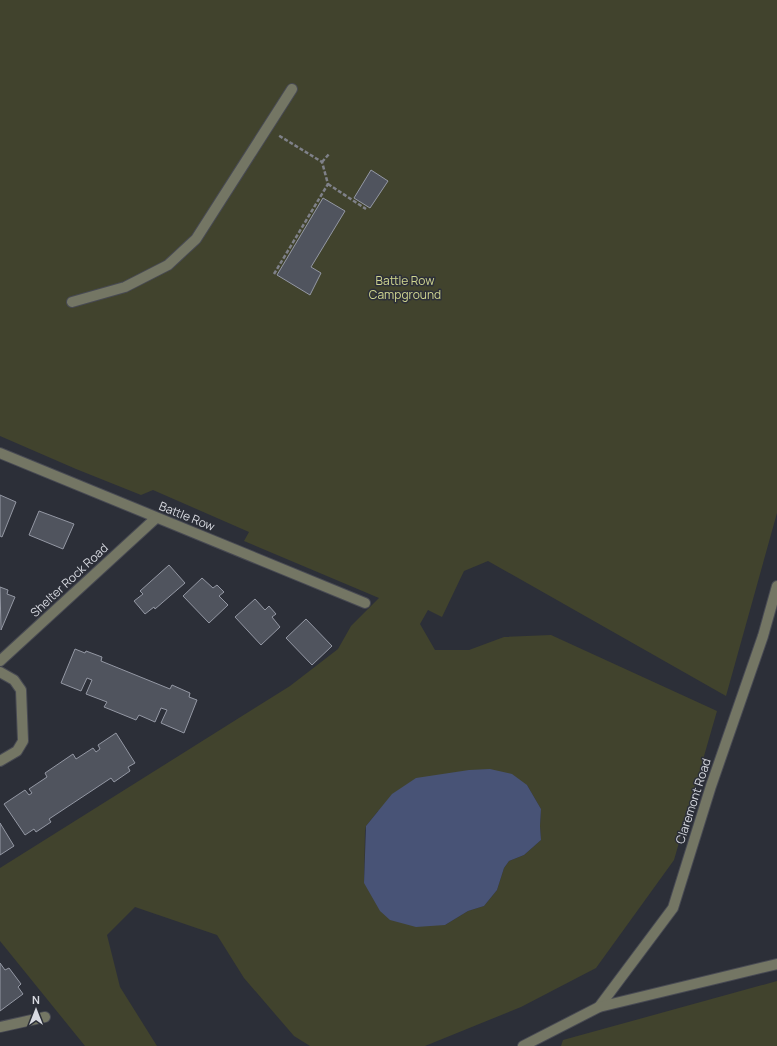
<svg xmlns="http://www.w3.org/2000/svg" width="777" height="1046" viewBox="0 0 777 1046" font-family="Manrope,sans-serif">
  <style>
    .green { fill: #41432d; fill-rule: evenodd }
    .water { fill: #485376 }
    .building { fill: #50545e; stroke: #9498a4 }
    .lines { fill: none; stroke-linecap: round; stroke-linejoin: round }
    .minor-casing { stroke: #484a53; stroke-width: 12 }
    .path { stroke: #7f8189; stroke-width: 2.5; stroke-dasharray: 4 2; stroke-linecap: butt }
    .minor { stroke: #747664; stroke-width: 10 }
    .labels { text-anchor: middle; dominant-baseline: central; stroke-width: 3; stroke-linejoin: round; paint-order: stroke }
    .park-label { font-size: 12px; fill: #d0d690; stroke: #2c2f38 }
    .street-label { font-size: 12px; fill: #d8dae1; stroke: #2c2f38 }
  </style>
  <rect width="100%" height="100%" fill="#2c2f38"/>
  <g class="green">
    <path d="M0,0H777V513L726,696L488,561L464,571L442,617L428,610L420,624L435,650H469L504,637L551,635L717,711L674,860L596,968L521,1007L425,1046H310L294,1036L244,978L217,935L135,907L107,935L120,987L157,1046H85L0,941V868L290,686L338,649L351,626L379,598L244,541L249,532L153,490L141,495L76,469L0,436ZM527,785L541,809L540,826L541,840L524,855L509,861L504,868L497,890L484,906L468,911L445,925L364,883L365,831L366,826L378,811Z"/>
    <path d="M777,981V1046H561L563,1040Z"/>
  </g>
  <path class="water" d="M490,769L512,774L527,785L541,809L540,826L541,840L524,855L509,861L504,868L497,890L484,906L468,911L445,925L416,927L390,920L380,911L364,883L366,826L392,794L416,778L469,770Z"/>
  <g class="building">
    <path d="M371,170L388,181L370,208L354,198Z"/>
    <path d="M323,198L345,211L311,267L321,273L310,295L277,275Z"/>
    <path d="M0,495L16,502L2,537L0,536Z"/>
    <path d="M39,511L74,524L63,549L29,535Z"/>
    <path d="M169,565L185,583L155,609L154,607L145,614L134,601L143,594L140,591Z"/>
    <path d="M202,578L213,588L217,585L224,592L219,596L228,605L209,623L183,596Z"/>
    <path d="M0,587L8,590L7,594L15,597L1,630Z"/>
    <path d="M255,599L265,610L269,606L276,614L272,617L280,627L261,645L235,617Z"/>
    <path d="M306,619L332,646L312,665L286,638Z"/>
    <path d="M75,649L85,653L86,651L102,657L101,661L170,689L172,685L190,693L189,697L197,700L184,733L161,723L167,710L161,708L155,722L139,715L136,720L104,707L107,702L86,694L92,680L87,678L81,691L61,683Z"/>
    <path d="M116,733L135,763L128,767L130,771L114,782L111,778L49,819L51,822L36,832L34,829L25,835L4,804L25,790L29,795L32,793L29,789L47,777L45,773L73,754L76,759L93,748L96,752L100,749L98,745Z"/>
    <path d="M0,823L14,846L0,855Z"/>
    <path d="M0,963L5,970L9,968L21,984L18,987L23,994L0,1011Z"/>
  </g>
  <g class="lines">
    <g class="minor-casing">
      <g id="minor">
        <path d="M72,302L125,287L168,265L196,239L292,89"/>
        <path d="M0,453L365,603"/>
        <path d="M0,661L156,518"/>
        <path d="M0,672L14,680L21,690L23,741L17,751L0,761"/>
        <path d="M599,1007L673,908L711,786L763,636L777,586"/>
        <path d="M0,1027L45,1017"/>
        <path d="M523,1046L599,1007L777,964"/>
      </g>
    </g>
    <g class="path">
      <path d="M322,162L329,154"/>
      <path d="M328,184L366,209"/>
      <path d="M274,274L328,184L322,162L278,135"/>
    </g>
    <use href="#minor" class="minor"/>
  </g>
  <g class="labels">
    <g class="park-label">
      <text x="405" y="280">Battle Row<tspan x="405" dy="14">Campground</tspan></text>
    </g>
    <g class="street-label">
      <text transform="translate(187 516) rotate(22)">Battle Row</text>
      <text transform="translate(69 580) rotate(-43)">Shelter Rock Road</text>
      <text transform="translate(693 801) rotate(-72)">Claremont Road</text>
    </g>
  </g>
  <g transform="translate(36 1010)" stroke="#2c2f38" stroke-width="3" paint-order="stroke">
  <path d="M0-3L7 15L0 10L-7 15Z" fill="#d8dae1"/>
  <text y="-6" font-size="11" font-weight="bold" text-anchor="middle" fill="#d8dae1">N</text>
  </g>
</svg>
